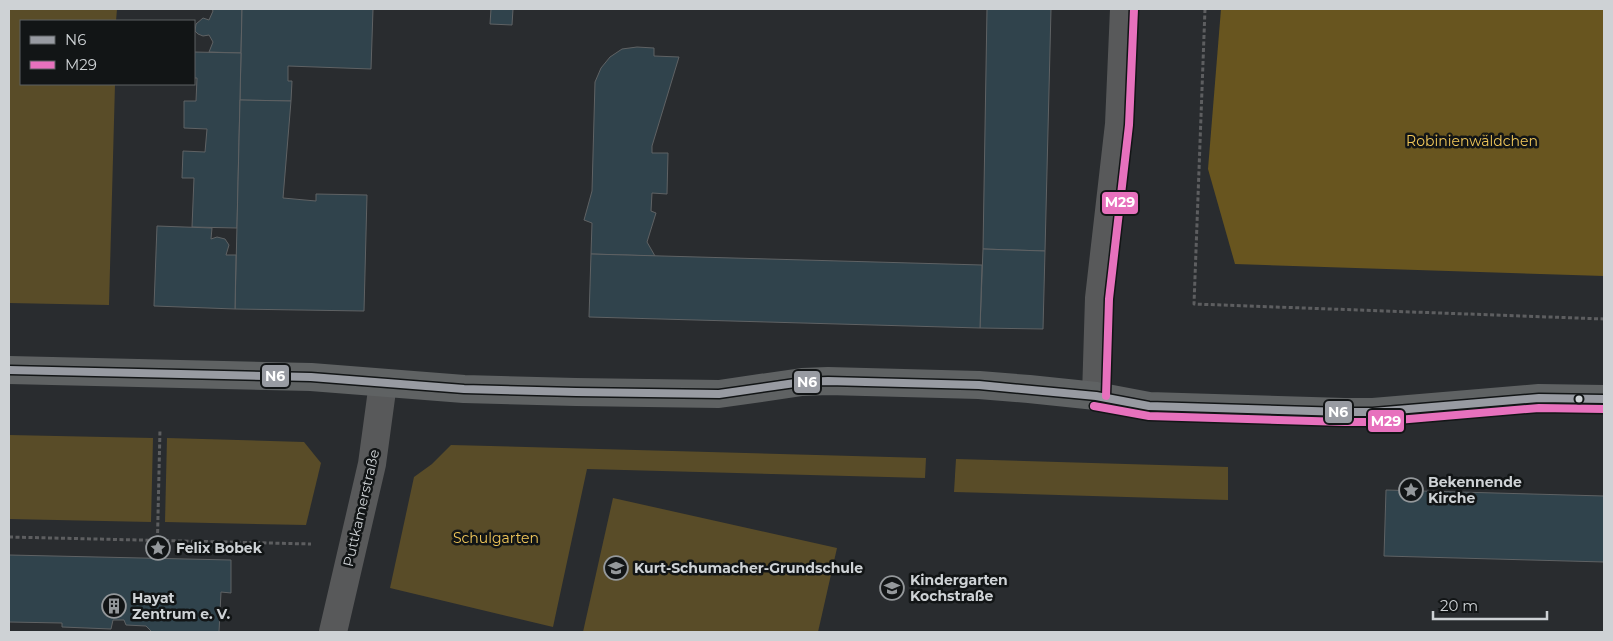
<svg xmlns="http://www.w3.org/2000/svg" width="1613" height="641" viewBox="0 0 1613 641" font-family="Montserrat,sans-serif">
  <style>
    .green { fill: #594c28 }
    .forest { fill: #68551f }
    .building { fill: #30434c; stroke: #5f6264 }
    .lines { fill: none; stroke-linecap: round; stroke-linejoin: round }
    .path { stroke: #5d5e60; stroke-width: 3; stroke-dasharray: 4 2.5; stroke-linecap: butt }
    .minor { stroke: #58595a; stroke-width: 28 }
    .major { stroke: #5f6263; stroke-width: 28 }
    .bus-1-casing { stroke: #121516; stroke-width: 11 }
    .bus-2-casing { stroke: #121516; stroke-width: 11 }
    .bus-1 { stroke: #989ba2; stroke-width: 8 }
    .bus-2 { stroke: #e771bd; stroke-width: 8 }
    .bus-dot { fill: #ced2d5; stroke: #121516; stroke-width: 2 }
    .labels { text-anchor: middle; dominant-baseline: central; stroke-width: 5; stroke-linejoin: round; paint-order: stroke }
    .park-label { font-size: 14px; fill: #f1c75a; stroke: #121516 }
    .poi-label { font-size: 14px; font-weight: bold; fill: #ced2d5; stroke: #121516; text-anchor: start }
    .street-label { font-size: 14px; fill: #ced2d5; stroke: #121516 }
    .line-badge { stroke: #121516; stroke-width: 2 }
    .badge-label { font-size: 14px; text-anchor: middle; font-weight: bold; fill: #fff }
  </style>
  <rect width="100%" height="100%" fill="#292c2f"/>
  <g class="green">
    <path d="M9,9H117L116,21H21V84H115L109,305L9,303Z"/>
    <path d="M9,435L153,438L151,522L9,519Z"/>
    <path d="M167,438L304,442L321,463L306,525L165,522Z"/>
    <path d="M451,445L926,458L925,478L587,469L553,627L390,588L414,477L432,464Z"/>
    <path d="M956,459L1228,467V500L954,492Z"/>
    <path d="M613,498L837,548L818,632H583Z"/>
  </g>
  <path class="forest" d="M1221,9H1604V276L1235,264L1208,169Z"/>
  <g class="building">
    <path d="M212,9H242L241,53L209,52L213,42L209,35L203,36L198,34L195,31L196,24L203,18L209,20L213,11Z"/>
    <path d="M242,9H373L371,69L288,66V81H292L291,101L240,100Z"/>
    <path d="M491,9H513L512,25L490,24Z"/>
    <path d="M987,9H1051L1045,251L983,249Z"/>
    <path d="M637,47L654,48V56L679,57L652,146V153H668L667,194L652,193L651,211L656,213L647,242L655,256L591,254L592,223L584,220L592,191L595,82L601,68L610,57L622,49Z"/>
    <path d="M194,52L241,53L237,228L192,227L194,178H182L183,151L205,152L207,129L184,128V101H196L197,78H194Z"/>
    <path d="M240,100L291,101L283,198L316,201V194L367,195L364,311L235,309Z"/>
    <path d="M157,226L212,228L211,239L217,237L225,239L229,245L226,255H236L235,309L154,306Z"/>
    <path d="M983,249L1045,251L1043,329L980,328Z"/>
    <path d="M591,254L982,265L980,328L589,317Z"/>
    <path d="M1386,490L1604,496V562L1384,556Z"/>
    <path d="M9,555L231,560V593L221,592L219,632H152L146,626L126,625L124,620H113L111,629L62,627V623L9,622Z"/>
  </g>
  <g class="lines">
    <g class="path">
      <path d="M1205,9L1194,304L1604,319"/>
      <path d="M9,537L311,544"/>
      <path d="M157,559L160,429"/>
    </g>
    <g class="minor">
      <path d="M1096,396L1099,298L1119,124L1124,9"/>
      <path d="M333,632L372,464L383,383"/>
    </g>
    <path class="major" d="M9,370L311,377L464,389L576,392L719,394L802,382L828,381L979,385L1029,389L1096,396L1149,406L1345,412H1373L1539,398L1604,399"/>
    <g class="bus-1-casing">
      <path id="bus-1" d="M9,370L311,377L464,389L576,392L719,394L802,382L828,381L979,385L1096,396L1149,406L1345,412H1373L1539,398L1604,399"/>
    </g>
    <g class="bus-2-casing">
      <g id="bus-2">
        <path d="M1106,396L1109,299L1129,125L1134,9"/>
        <path d="M1094,406L1149,416L1345,422H1374L1539,408L1604,409"/>
      </g>
    </g>
    <use href="#bus-1" class="bus-1"/>
    <use href="#bus-2" class="bus-2"/>
  </g>
  <defs>
    <g id="sight-ring" transform="scale(1.25)"><circle r="9.5" fill="#121516" stroke="#94989b" stroke-width="1.5"/><path d="M0-6L1.8-2.2L6-1.7L2.9 1.2L3.7 5.4L0 3.3L-3.7 5.4L-2.9 1.2L-6-1.7L-1.8-2.2Z" fill="#94989b"/></g>
    <g id="school-ring" transform="scale(1.25)"><circle r="9.5" fill="#121516" stroke="#94989b" stroke-width="1.5"/><path d="M0-5L7-2L0 1L-7-2ZM-4 1L0 2.5L4 1V4Q0 6-4 4Z" fill="#94989b"/></g>
    <g id="building-ring" transform="scale(1.25)"><circle r="9.5" fill="#121516" stroke="#94989b" stroke-width="1.5"/><path d="M-4-6H4V6H1V3H-1V6H-4ZM-2.5-4.3h1.7v1.8h-1.7ZM.8-4.3h1.7v1.8H.8ZM-2.5-1h1.7V.8h-1.7ZM.8-1h1.7V.8H.8Z" fill="#94989b"/></g>
  </defs>
  <g fill-rule="evenodd">
    <use href="#sight-ring" x="1411" y="490"/>
    <use href="#sight-ring" x="158" y="548"/>
    <use href="#school-ring" x="616" y="568"/>
    <use href="#school-ring" x="892" y="588"/>
    <use href="#building-ring" x="114" y="606"/>
  </g>
  <circle class="bus-dot" cx="1579" cy="399" r="4.5"/>
  <g class="labels">
    <g class="park-label">
      <text x="1472" y="141">Robinienwäldchen</text>
      <text x="496" y="538">Schulgarten</text>
    </g>
    <g class="poi-label">
      <text x="1428" y="482">Bekennende<tspan x="1428" dy="16">Kirche</tspan></text>
      <text x="176" y="548">Felix Bobek</text>
      <text x="634" y="568">Kurt-Schumacher-Grundschule</text>
      <text x="910" y="580">Kindergarten<tspan x="910" dy="16">Kochstraße</tspan></text>
      <text x="132" y="598">Hayat<tspan x="132" dy="16">Zentrum e. V.</tspan></text>
    </g>
    <g class="street-label">
      <text transform="translate(361 508) rotate(-77)">Puttkamerstraße</text>
    </g>
  </g>
  <g class="line-badge">
    <rect x="1101" y="191" width="38" height="24" rx="5" fill="#e771bd"/>
    <rect x="261" y="364" width="29" height="24" rx="5" fill="#989ba2"/>
    <rect x="793" y="370" width="28" height="24" rx="5" fill="#989ba2"/>
    <rect x="1324" y="400" width="29" height="24" rx="5" fill="#989ba2"/>
    <rect x="1367" y="409" width="38" height="24" rx="5" fill="#e771bd"/>
  </g>
  <g class="badge-label">
    <text x="1120" y="207">M29</text>
    <text x="275" y="381">N6</text>
    <text x="807" y="387">N6</text>
    <text x="1338" y="417">N6</text>
    <text x="1386" y="426">M29</text>
  </g>
  <rect width="1613" height="641" fill="none" stroke="#ced2d5" stroke-width="20"/>
  <rect x="20" y="20" width="175" height="65" fill="#121516" stroke="#5d6162"/>
  <rect x="30" y="36" width="25" height="8" fill="#989ba2" stroke="#5d6162"/>
  <text x="65" y="45" font-size="15" fill="#ced2d5">N6</text>
  <rect x="30" y="61" width="25" height="8" fill="#e771bd" stroke="#5d6162"/>
  <text x="65" y="70" font-size="15" fill="#ced2d5">M29</text>
  <path d="M1433 611v8h114v-8" fill="none" stroke="#ced2d5" stroke-width="2.5"/>
  <text x="1440" y="611" font-size="15" fill="#ced2d5" stroke="#121516" stroke-width="4" paint-order="stroke">20 m</text>
</svg>
